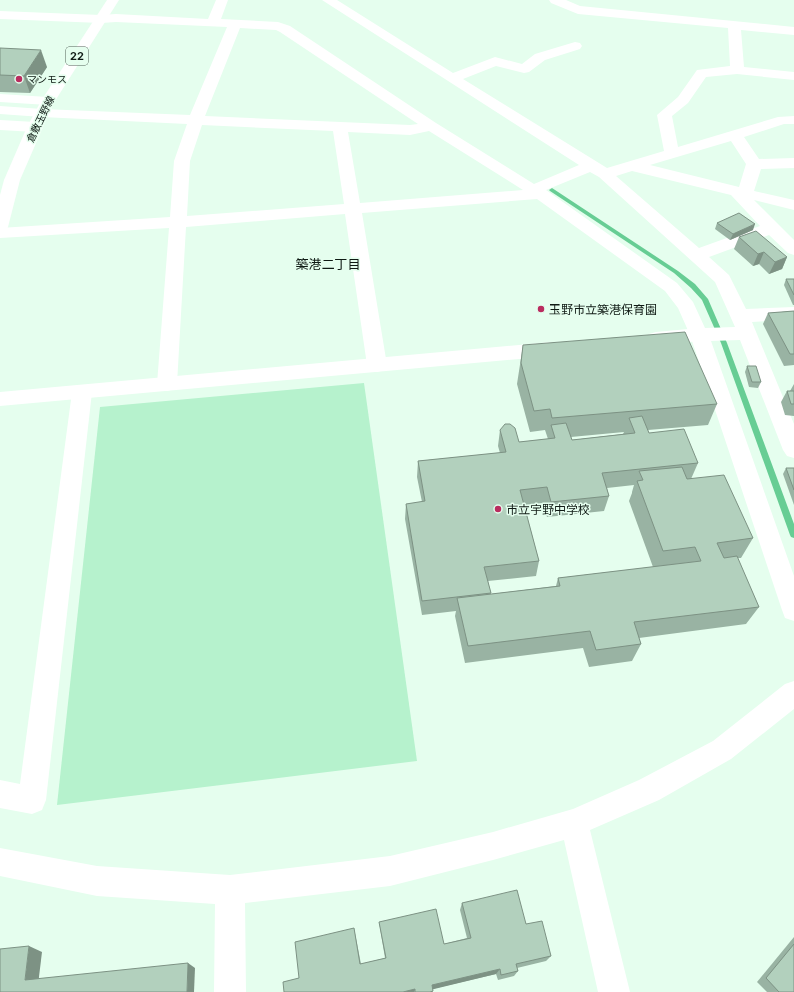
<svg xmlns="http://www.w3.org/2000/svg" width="794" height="992" viewBox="0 0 794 992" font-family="Inter,'Noto Sans JP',sans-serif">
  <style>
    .green { fill: #b6f2cd }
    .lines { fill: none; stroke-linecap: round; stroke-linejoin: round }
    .stream { fill: #67cd94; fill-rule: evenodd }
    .street { fill: #fff; fill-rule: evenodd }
    .secondary { fill: #fff; fill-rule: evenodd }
    .primary { fill: #fff; fill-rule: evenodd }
    .wall { fill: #99b3a3; fill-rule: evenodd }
    .shaded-wall { fill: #7d9284 }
    .building { fill: #b2d0bd; stroke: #7d9284 }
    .poi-dot { fill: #ba2c5f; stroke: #e5feee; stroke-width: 1.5 }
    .labels { text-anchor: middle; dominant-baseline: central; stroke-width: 3; stroke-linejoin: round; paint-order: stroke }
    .far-poi-label { font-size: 10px; fill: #0f1a14; stroke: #e5feee; text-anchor: start }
    .far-street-label { font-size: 10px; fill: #0f1a14; stroke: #e5feee }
    .shield { fill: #e5feee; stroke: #4f5e55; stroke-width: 1 }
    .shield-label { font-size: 11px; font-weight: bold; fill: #0f1a14 }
    .poi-label { font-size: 12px; fill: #0f1a14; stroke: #e5feee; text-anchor: start }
    .neighbourhood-label { font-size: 13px; fill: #0f1a14; stroke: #e5feee }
  </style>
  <rect width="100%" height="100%" fill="#e5feee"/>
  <path class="green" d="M364,383L417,761L57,805L100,407Z"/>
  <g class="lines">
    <path class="stream" d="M552,188L678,271L695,284L708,299L727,343L794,524V538L791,537L790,535L721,343L702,300L691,288L674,273L550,191L549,190Z"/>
    <g class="street">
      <path d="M216,0H228L221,19L278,22L290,26L436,123L534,184L579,165L322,0H337L453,73L495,57L522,64L535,54L575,42L580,43L582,46L580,49L545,60L529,72L524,73L496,66L463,79L607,168L664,151L657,115L678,97L697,70L730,66L728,28L578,14L551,3L549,0H566L580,6L794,27V35L741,30L744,67L794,72V80L737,74L706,77L688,103L672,116L678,147L778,117L794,116V124H784L744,137L759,159L794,158V168L761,169L754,191L794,200V210L754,200L794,240V255L788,253L769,235L709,257L729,275L746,309L794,307V319L752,322L794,424V458L787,456L783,450L740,340L711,341L794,576V621L785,618L782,610L690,335L678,308L665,291L537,199L362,213L387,365L384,370L377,372L370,370L367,365L345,214L186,227L177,384L174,389L167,391L160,389L157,384L169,228L0,238V228L170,217L174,161L187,124L42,117L37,116L35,113L37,110L42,109L190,115L227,27L116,22L101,23L94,19L101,15L116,14L208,19ZM240,28L276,30L280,32L418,124L410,125L205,116ZM202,125L333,131L344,204L187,216L190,161ZM429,131L523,190L360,203L348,132L410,135ZM731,141L746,164L739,187L650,165ZM632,171L731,195L760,226L699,248L616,176ZM590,172L599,177L715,282L735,327L705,328L693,302L677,283L546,190Z"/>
      <path d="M0,94L48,97L53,98L55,101L53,104L48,105L0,102Z"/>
      <path d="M0,120L35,122L40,124L43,127L40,130L35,132L0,130Z"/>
      <path d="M82,385L89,387L92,392L46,800L42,810L32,814L0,808V780L20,784L72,392L75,387Z"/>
      <path d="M794,681V709L731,759L659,800L590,830L630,992H598L564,840L493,860L390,886L245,903L246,992H214L215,904L97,896L0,876V848L97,866L230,875L390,856L493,832L573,809L639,780L713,741L785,684Z"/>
    </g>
    <g class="secondary">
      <path d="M0,11L101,15L108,19L101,23L0,19Z"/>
      <path d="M0,106L42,109L47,110L49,113L47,116L42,117L0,114Z"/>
      <path d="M699,328L706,330L708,335L706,340L656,346L649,344L646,339L649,334L656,332Z"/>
      <path d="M552,342L559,344L562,349L559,354L552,356L0,406V392Z"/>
    </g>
    <path class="primary" d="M107,0H119L55,101L43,127L20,180L8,227L6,231L0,232V195L4,180L27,127L41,101Z"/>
  </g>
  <g class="wall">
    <path d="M0,48L47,67L30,93L0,92Z"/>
    <path d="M717,223L753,230L730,240L715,229Z"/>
    <path d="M739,237L787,257L782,269L769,274L759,264L753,266L734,249Z"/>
    <path d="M786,279H794V305H793L784,285Z"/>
    <path d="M794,311V365L784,366L763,324L768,313Z"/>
    <path d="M523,345L717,404L708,425L648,430L649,433L698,463L691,479L753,538L741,558H737L759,607L746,624L639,638L641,644L632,661L589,667L583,648L465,663L455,616L456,611L422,615L405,519L406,504L422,502L417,477L418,461L500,453L498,446L500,430L519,442L548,439L545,430L530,432L517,384ZM624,432L623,434L572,440L571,437ZM634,485L632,492V493L629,501L653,567L558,578L556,586L491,594L488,581L536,576L539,561L524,505L543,503L547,517L604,511L609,496L607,488Z"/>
    <path d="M747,366L761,382L758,388L749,387L745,372Z"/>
    <path d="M794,384V416L785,415L781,402L787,391H790Z"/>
    <path d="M786,468H794V505L783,474Z"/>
    <path d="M462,903L526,924L551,956L546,961L517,968L518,971L514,976L498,980L496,974L432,989L433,992H284L354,928L361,964L385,958L379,922L444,944L467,938L460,910Z"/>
    <path d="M794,937V992H767L757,982Z"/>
  </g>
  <g class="shaded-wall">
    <path d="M41,50L47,67L30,93L24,76Z"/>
    <path d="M755,224L753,230L730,240L733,234Z"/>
    <path d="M764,252L759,264L753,266L758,254Z"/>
    <path d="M787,257L782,269L769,274L775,262Z"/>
    <path d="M29,946L42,952L38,985L25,980Z"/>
    <path d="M188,963L195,968L194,992H187Z"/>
    <path d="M500,969L496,974L430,990L432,985Z"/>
    <path d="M415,989L414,992H403Z"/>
  </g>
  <g class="building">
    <path d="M0,48L41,50L24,76L0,75Z"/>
    <path d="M739,213L755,224L733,234L717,223Z"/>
    <path d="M756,231L787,257L775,262L764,252L758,254L739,237Z"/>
    <path d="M786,279H794V295Z"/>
    <path d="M794,311V354H790L768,313Z"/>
    <path d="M685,332L717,404L552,418L550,409L534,411L521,363L523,345Z"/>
    <path d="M747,366H756L761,382H752Z"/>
    <path d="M787,391H794V404H791Z"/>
    <path d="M642,416L649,433L684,429L698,463L602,473L609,496L551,502L547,487L520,490L539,561L484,567L491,593L422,601L406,504L425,501L418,461L506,452L500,430L505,424H510L515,428L519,442L555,438L551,425L566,423L572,440L635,433L629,418Z"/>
    <path d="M682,467L687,479L724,475L753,538L717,543L724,558L737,556L759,607L634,622L641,644L596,650L590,631L468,646L457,598L560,586L558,578L701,561L695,547L663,551L637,481L643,480L639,471Z"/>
    <path d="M786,468H794V490Z"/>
    <path d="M517,890L526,924L542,921L551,956L516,964L518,971L501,975L500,969L432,985L433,991L430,992H415V989L403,992H284L283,982L299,978L295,942L354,928L360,964L386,958L379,922L436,909L444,944L471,938L462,903Z"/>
    <path d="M794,944V992H779L766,978Z"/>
    <path d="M29,946L25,980L188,963L187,992H0V949Z"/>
  </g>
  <g class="poi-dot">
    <circle cx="19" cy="79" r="4"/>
    <circle cx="541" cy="309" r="4"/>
    <circle cx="498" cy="509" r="4"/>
  </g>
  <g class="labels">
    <g class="far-poi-label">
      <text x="27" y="79">マンモス</text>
    </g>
    <g class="far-street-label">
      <text transform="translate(40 119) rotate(-64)">倉敷玉野線</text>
    </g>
    <rect class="shield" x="66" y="47" width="22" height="18" rx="3"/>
    <g class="shield-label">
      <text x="77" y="56">22</text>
    </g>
    <g class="poi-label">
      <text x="549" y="309">玉野市立築港保育園</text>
      <text x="506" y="509">市立宇野中学校</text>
    </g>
    <g class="neighbourhood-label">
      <text x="328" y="264">築港二丁目</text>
    </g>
  </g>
</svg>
